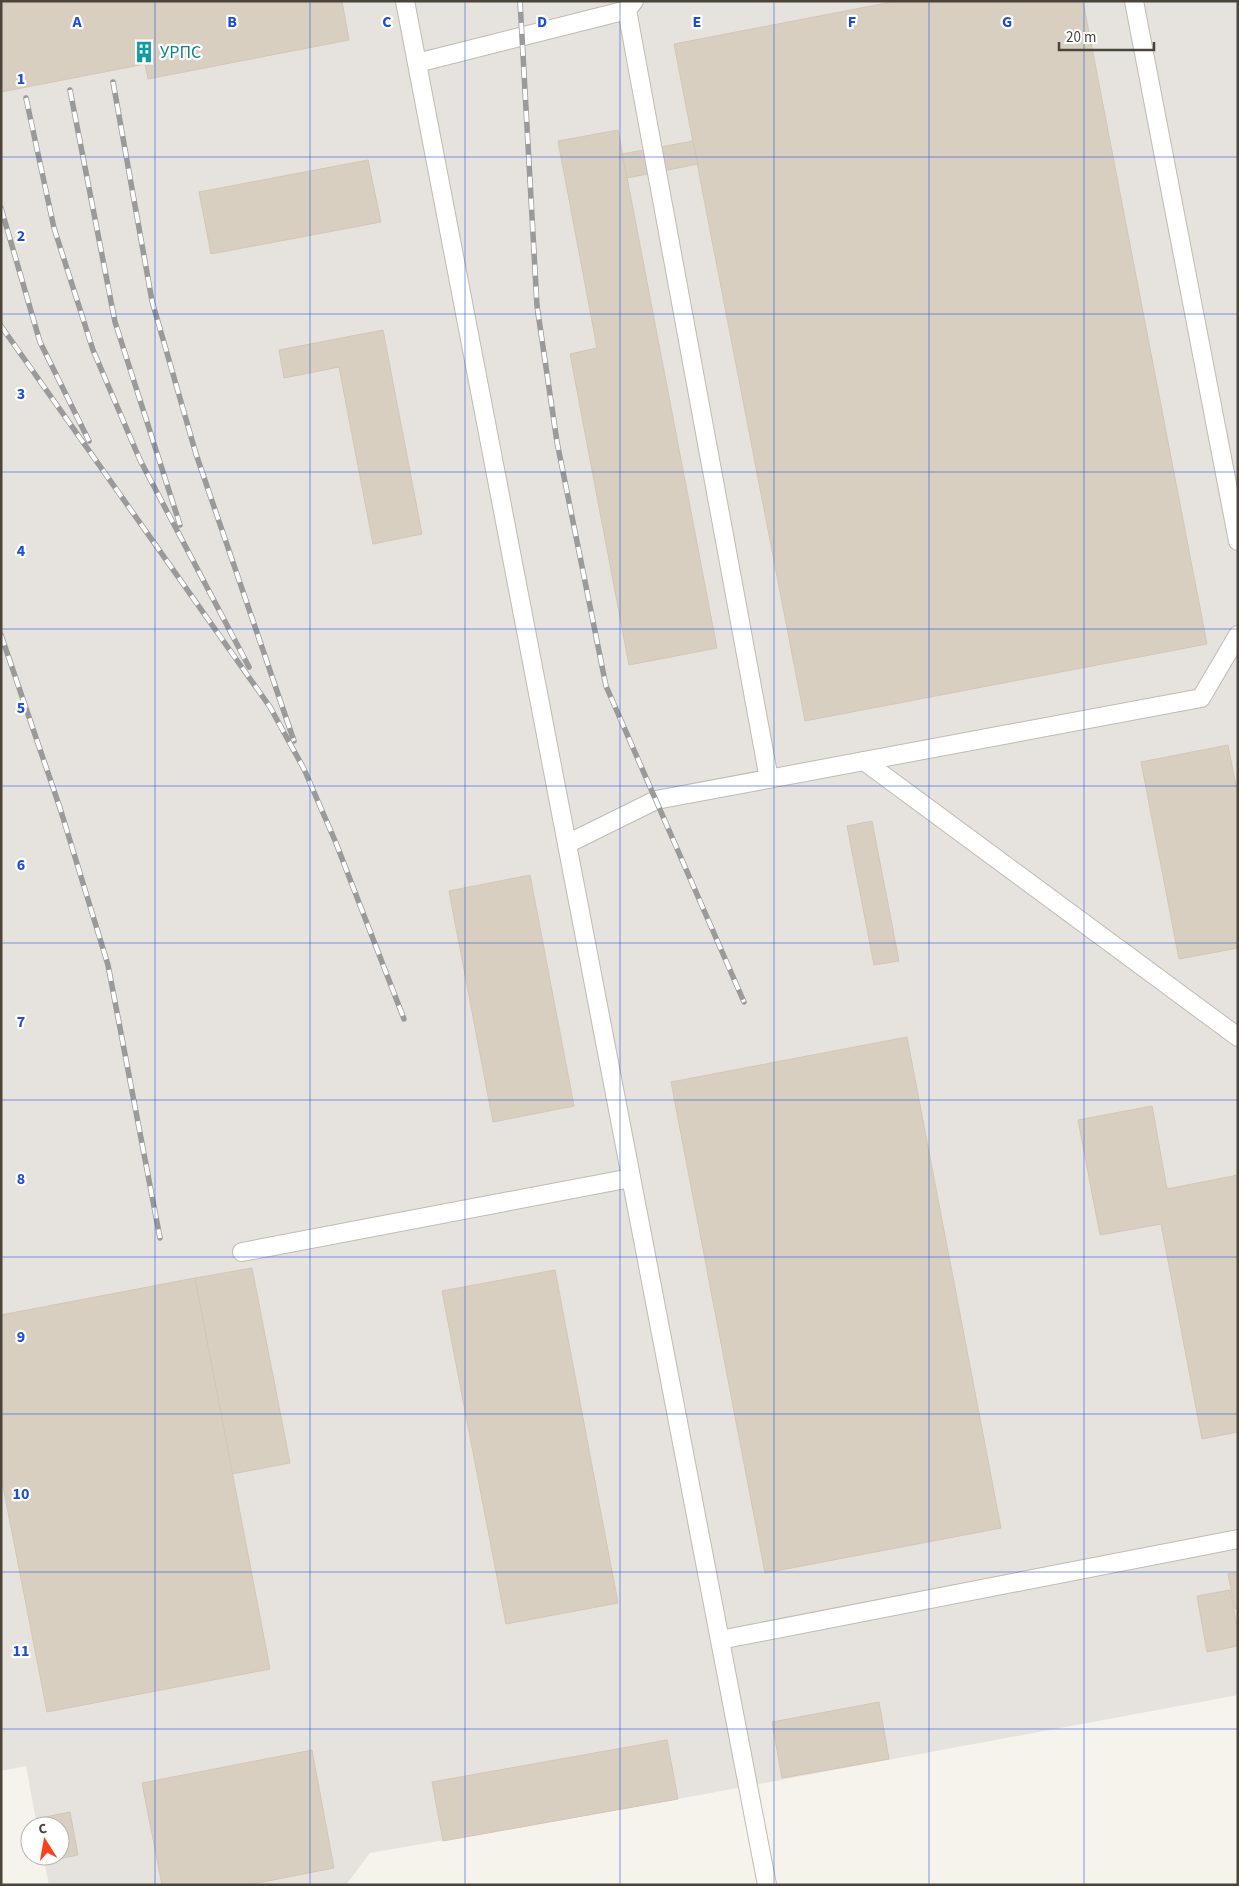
<svg xmlns="http://www.w3.org/2000/svg" width="1239" height="1886" viewBox="0 0 1239 1886" font-family="'Source Sans 3',sans-serif">
  <style>
    .industrial { fill: #e6e2dd }
    .building { fill: #d8cfc1; stroke: #d3c7b4 }
    .lines { fill: none; stroke-linecap: round; stroke-linejoin: round }
    .service-casing { stroke: #c2bbae; stroke-width: 20 }
    .service { stroke: #fff; stroke-width: 18 }
    .rail-casing { stroke: #9a9a9a; stroke-width: 5.5 }
    .rail { stroke: #fff; stroke-width: 4; stroke-dasharray: 11; stroke-linecap: butt }
    .grid { fill: none; stroke: #1d4ed8; stroke-width: 1; stroke-opacity: 0.55 }
    .labels { text-anchor: middle; dominant-baseline: central; stroke-width: 4.5; stroke-linejoin: round; paint-order: stroke }
    .culture-label { font-size: 18px; fill: #0d838f; stroke: #fff; text-anchor: start }
    .grid-label { font-size: 16px; text-anchor: middle; font-weight: bold; fill: #1d4ed8; stroke: #fff; stroke-width: 4.5; stroke-linejoin: round; paint-order: stroke }
  </style>
  <rect width="100%" height="100%" fill="#f6f3ec"/>
  <path class="industrial" d="M1,1H1238V1695L678,1799L370,1853L346,1885H49L43,1856H60V1826H37L26,1766L1,1771Z"/>
  <g class="building">
    <path d="M1,1H342L349,40L148,79L145,64L1,92Z"/>
    <path d="M897,1H1083L1207,644L805,721L674,44Z"/>
    <path d="M618,130L717,648L629,665L570,354L597,348L558,141Z"/>
    <path d="M693,141L698,164L627,178L622,154Z"/>
    <path d="M368,160L381,222L211,254L199,192Z"/>
    <path d="M383,330L422,534L373,544L339,367L284,378L279,350Z"/>
    <path d="M1228,745L1238,796V948L1179,959L1141,762Z"/>
    <path d="M872,821L899,961L874,965L847,826Z"/>
    <path d="M530,875L574,1106L493,1122L449,891Z"/>
    <path d="M907,1037L1001,1528L765,1573L671,1082Z"/>
    <path d="M1152,1106L1167,1189L1238,1175V1432L1202,1439L1161,1224L1100,1235L1078,1120Z"/>
    <path d="M252,1268L290,1463L232,1474L195,1278Z"/>
    <path d="M555,1270L618,1603L506,1624L442,1291Z"/>
    <path d="M195,1278L270,1669L47,1712L1,1476V1315Z"/>
    <path d="M1238,1573V1609H1235L1228,1574Z"/>
    <path d="M1230,1590L1238,1631V1646L1207,1652L1197,1596Z"/>
    <path d="M879,1702L889,1759L782,1778L772,1722Z"/>
    <path d="M667,1740L678,1799L443,1841L432,1782Z"/>
    <path d="M312,1750L334,1868L247,1885H162L142,1783Z"/>
    <path d="M70,1812L78,1855L48,1861L47,1856H60V1826H41L40,1818Z"/>
  </g>
  <g class="lines">
    <g class="service-casing">
      <g id="service">
        <path d="M405,1L767,1885"/>
        <path d="M634,1L627,10L769,779"/>
        <path d="M1134,1L1238,541"/>
        <path d="M417,63L627,10"/>
        <path d="M864,761L1238,1037"/>
        <path d="M567,844L656,800L1201,698L1238,635"/>
        <path d="M242,1252L631,1178"/>
        <path d="M720,1640L1238,1539"/>
      </g>
    </g>
    <use href="#service" class="service"/>
    <g class="rail-casing">
      <g id="rail">
        <path d="M520,1L537,306L557,442L606,686L744,1002"/>
        <path d="M113,82L152,301L196,454L294,741"/>
        <path d="M70,90L115,322L180,525"/>
        <path d="M26,98L54,228L93,350L140,460L249,667"/>
        <path d="M1,208L40,342L89,441"/>
        <path d="M1,326L270,707L304,769L336,843L404,1019"/>
        <path d="M1,635L60,808L108,965L160,1238"/>
      </g>
    </g>
    <use href="#rail" class="rail"/>
  </g>
  <path class="grid" d="M155,1V1885M310,1V1885M465,1V1885M620,1V1885M774,1V1885M929,1V1885M1084,1V1885M1,157H1238M1,314H1238M1,472H1238M1,629H1238M1,786H1238M1,943H1238M1,1100H1238M1,1257H1238M1,1414H1238M1,1572H1238M1,1729H1238"/>
  <defs>
    <g id="building-bare" transform="scale(1.725)"><path d="M-4-6H4V6H1V3H-1V6H-4ZM-2.5-4.3h1.7v1.8h-1.7ZM.8-4.3h1.7v1.8H.8ZM-2.5-1h1.7V.8h-1.7ZM.8-1h1.7V.8H.8Z" fill="#0f9aa8" stroke="#fff" stroke-width="2.5" paint-order="stroke"/></g>
  </defs>
  <g fill-rule="evenodd">
    <use href="#building-bare" x="144" y="52"/>
  </g>
  <g class="labels">
    <g class="culture-label">
      <text x="160" y="52">УРПС</text>
    </g>
  </g>
  <g class="grid-label">
    <text x="77" y="27">A</text>
    <text x="232" y="27">B</text>
    <text x="387" y="27">C</text>
    <text x="542" y="27">D</text>
    <text x="697" y="27">E</text>
    <text x="852" y="27">F</text>
    <text x="1007" y="27">G</text>
    <text x="21" y="84">1</text>
    <text x="21" y="241">2</text>
    <text x="21" y="399">3</text>
    <text x="21" y="556">4</text>
    <text x="21" y="713">5</text>
    <text x="21" y="870">6</text>
    <text x="21" y="1027">7</text>
    <text x="21" y="1184">8</text>
    <text x="21" y="1342">9</text>
    <text x="21" y="1499">10</text>
    <text x="21" y="1656">11</text>
  </g>
  <rect width="1239" height="1886" fill="none" stroke="#4b4439" stroke-width="5"/>
  <g transform="translate(45 1841) rotate(349)"><circle r="24" fill="#ffffff" stroke="#b7b4b0"/>
  <path d="M0-4L9 19L0 12L-9 19Z" fill="#fc3f1d"/>
  <text y="-8" font-size="14" font-weight="bold" text-anchor="middle" fill="#4b4439">С</text>
  </g>
  <path d="M1059 42v8h95v-8" fill="none" stroke="#4b4439" stroke-width="2.5"/>
  <text x="1066" y="42" font-size="15" fill="#4b4439" stroke="#ffffff" stroke-width="4" paint-order="stroke">20 m</text>
</svg>
